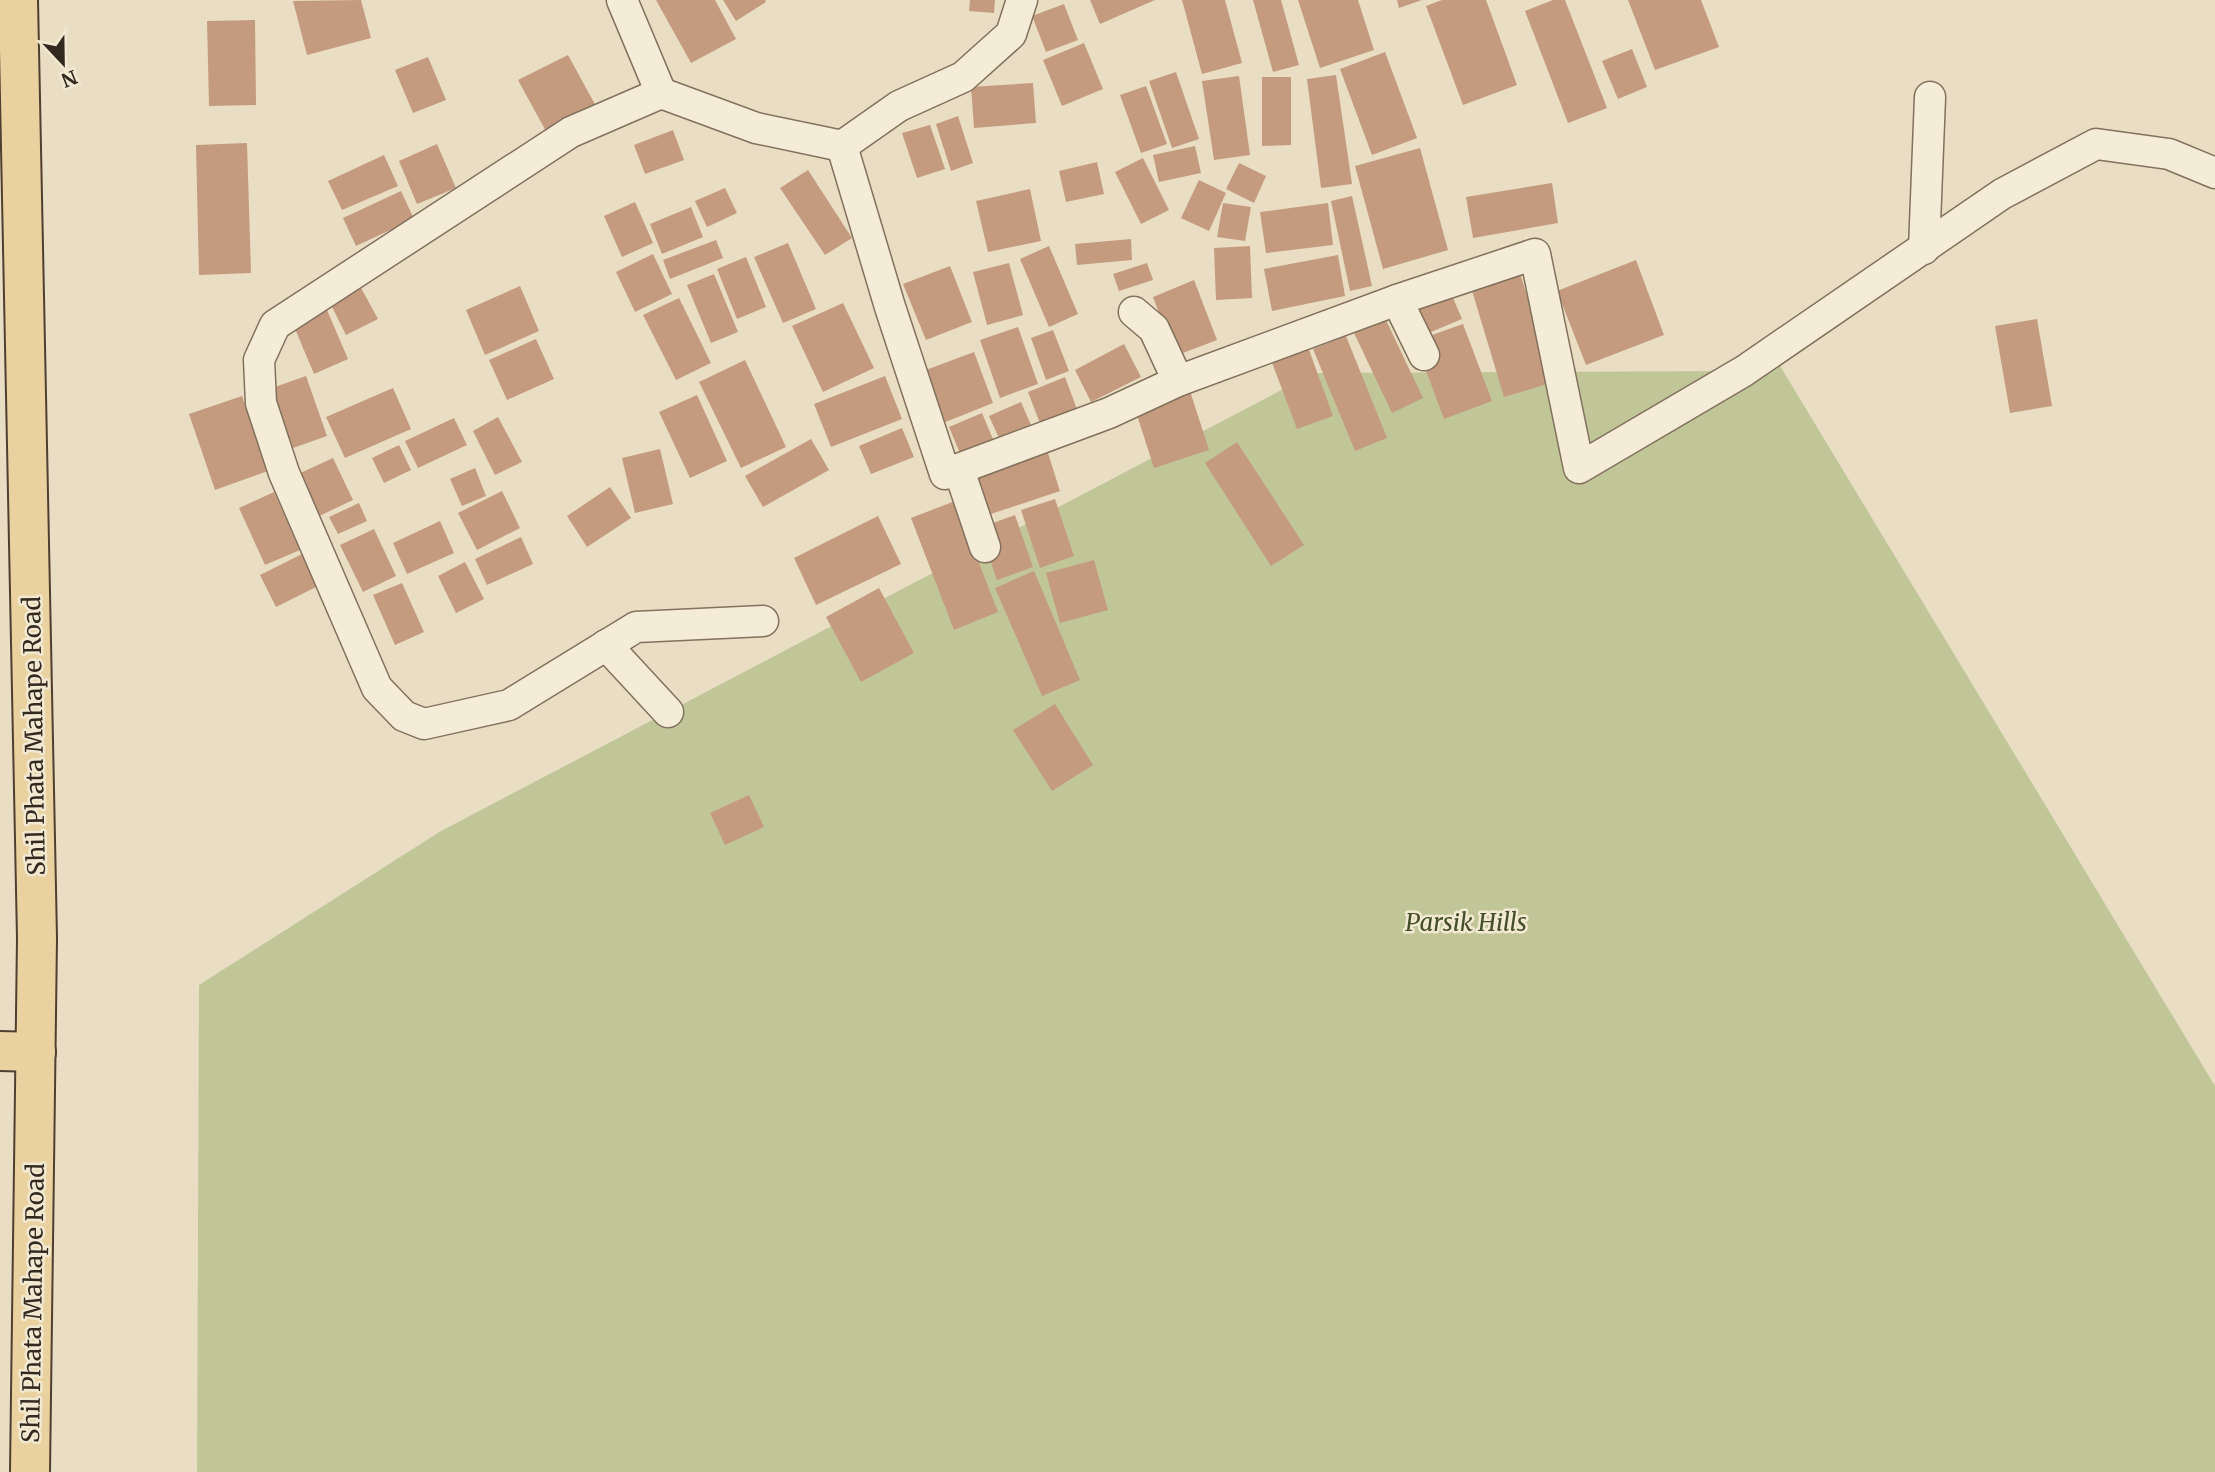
<svg xmlns="http://www.w3.org/2000/svg" width="2215" height="1472" viewBox="0 0 2215 1472" font-family="Merriweather,serif">
  <style>
    .green { fill: #c1c699 }
    .building { fill: #c49b7e }
    .lines { fill: none; stroke-linecap: round; stroke-linejoin: round }
    .minor-casing { stroke: #82715d; stroke-width: 33 }
    .primary-casing { stroke: #503f30; stroke-width: 42 }
    .minor { stroke: #f5ecd7; stroke-width: 30 }
    .primary { stroke: #e9d2a0; stroke-width: 38 }
    .labels { text-anchor: middle; dominant-baseline: central; stroke-width: 5; stroke-linejoin: round; paint-order: stroke }
    .street-label { font-size: 24px; fill: #34291f; stroke: #f2e9d3 }
    .park-label { font-size: 24px; font-style: italic; fill: #444e28; stroke: #f2e9d3 }
  </style>
  <rect width="100%" height="100%" fill="#e9dec4"/>
  <path class="green" d="M1774,356L2215,1086V1472H197L199,985L441,831L1314,373L1744,371Z"/>
  <g class="building">
    <path d="M361,0L371,38L307,55L293,1Z"/>
    <path d="M656,0H715L736,39L691,63Z"/>
    <path d="M723,0H765L766,2L736,21Z"/>
    <path d="M970,0H995L994,13L969,11Z"/>
    <path d="M1090,0H1155L1100,24Z"/>
    <path d="M1182,0H1225L1242,63L1202,74Z"/>
    <path d="M1253,0H1281L1299,65L1273,72Z"/>
    <path d="M1298,0H1358L1374,50L1320,68Z"/>
    <path d="M1397,0H1422L1399,8Z"/>
    <path d="M1442,0H1486L1517,85L1463,105L1426,6Z"/>
    <path d="M1553,0H1565L1607,108L1568,123L1525,11Z"/>
    <path d="M1628,0H1701L1719,47L1655,70Z"/>
    <path d="M1064,4L1078,40L1046,52L1032,16Z"/>
    <path d="M255,20L256,105L209,106L207,21Z"/>
    <path d="M1084,43L1103,89L1062,106L1043,60Z"/>
    <path d="M1632,49L1647,87L1618,99L1602,61Z"/>
    <path d="M1385,52L1417,138L1372,155L1340,69Z"/>
    <path d="M568,55L597,108L548,135L518,80Z"/>
    <path d="M428,57L446,100L413,113L395,70Z"/>
    <path d="M1176,72L1199,139L1172,148L1149,81Z"/>
    <path d="M1336,75L1352,184L1321,188L1307,79Z"/>
    <path d="M1239,76L1250,155L1214,160L1202,81Z"/>
    <path d="M1262,77H1291V145L1262,146Z"/>
    <path d="M1033,83L1036,123L974,128L971,87Z"/>
    <path d="M1146,86L1167,144L1141,153L1120,95Z"/>
    <path d="M958,116L973,163L951,171L936,124Z"/>
    <path d="M930,125L945,169L917,178L902,133Z"/>
    <path d="M673,130L684,160L645,174L634,145Z"/>
    <path d="M247,143L251,273L199,275L196,145Z"/>
    <path d="M437,144L456,188L417,204L399,161Z"/>
    <path d="M1195,146L1201,173L1159,182L1153,155Z"/>
    <path d="M1420,148L1448,250L1383,269L1355,166Z"/>
    <path d="M384,155L398,186L342,210L328,181Z"/>
    <path d="M1143,158L1169,210L1141,224L1115,172Z"/>
    <path d="M1097,162L1104,194L1066,202L1059,171Z"/>
    <path d="M1239,163L1266,176L1254,203L1226,189Z"/>
    <path d="M808,170L852,238L825,255L780,188Z"/>
    <path d="M1199,180L1226,193L1209,231L1181,218Z"/>
    <path d="M1552,183L1558,223L1473,238L1466,197Z"/>
    <path d="M725,188L737,213L707,227L695,201Z"/>
    <path d="M1030,189L1041,241L988,252L976,201Z"/>
    <path d="M401,191L414,219L356,246L343,218Z"/>
    <path d="M1352,196L1372,286L1350,291L1331,201Z"/>
    <path d="M635,202L653,243L622,257L604,216Z"/>
    <path d="M1223,203L1251,207L1245,241L1217,237Z"/>
    <path d="M1328,203L1333,245L1266,253L1260,212Z"/>
    <path d="M691,207L703,237L662,254L650,224Z"/>
    <path d="M1131,239L1132,260L1077,265L1075,244Z"/>
    <path d="M716,240L723,258L670,279L663,260Z"/>
    <path d="M788,243L816,309L783,323L754,257Z"/>
    <path d="M1049,246L1078,314L1049,327L1020,259Z"/>
    <path d="M1250,246L1252,298L1216,300L1214,248Z"/>
    <path d="M653,254L672,294L635,312L616,272Z"/>
    <path d="M1338,255L1345,296L1272,311L1264,269Z"/>
    <path d="M746,257L766,307L737,319L717,269Z"/>
    <path d="M1636,260L1664,335L1586,365L1557,291Z"/>
    <path d="M1009,263L1023,315L987,325L973,272Z"/>
    <path d="M1147,263L1153,280L1119,291L1113,274Z"/>
    <path d="M950,266L972,322L926,340L903,284Z"/>
    <path d="M1519,270L1554,382L1504,397L1470,284Z"/>
    <path d="M714,274L738,332L711,343L687,285Z"/>
    <path d="M1194,280L1217,340L1175,356L1153,297Z"/>
    <path d="M360,286L378,319L346,335L329,301Z"/>
    <path d="M520,286L539,331L485,355L466,310Z"/>
    <path d="M1449,288L1462,319L1405,343L1391,312Z"/>
    <path d="M679,298L711,363L676,380L643,315Z"/>
    <path d="M324,303L348,359L314,374L290,317Z"/>
    <path d="M843,303L874,368L823,392L792,326Z"/>
    <path d="M1385,318L1423,398L1392,413L1354,333Z"/>
    <path d="M2037,319L2052,406L2010,413L1995,326Z"/>
    <path d="M1463,324L1492,401L1444,419L1415,341Z"/>
    <path d="M1018,327L1038,384L1000,398L980,340Z"/>
    <path d="M1053,330L1069,371L1046,380L1031,338Z"/>
    <path d="M1346,336L1387,438L1355,451L1313,349Z"/>
    <path d="M536,339L554,379L507,400L489,360Z"/>
    <path d="M1124,344L1141,377L1091,402L1075,370Z"/>
    <path d="M1308,347L1333,416L1297,429L1271,360Z"/>
    <path d="M974,352L993,403L943,423L923,371Z"/>
    <path d="M745,360L786,447L741,468L699,382Z"/>
    <path d="M306,376L327,436L293,448L272,388Z"/>
    <path d="M885,376L902,419L831,447L814,404Z"/>
    <path d="M1065,377L1078,412L1041,426L1028,392Z"/>
    <path d="M393,388L411,429L345,458L326,417Z"/>
    <path d="M1190,391L1209,450L1154,468L1135,409Z"/>
    <path d="M697,395L727,461L690,478L659,412Z"/>
    <path d="M242,396L268,471L215,490L189,414Z"/>
    <path d="M1021,402L1034,432L1003,447L989,416Z"/>
    <path d="M982,413L995,444L962,458L949,427Z"/>
    <path d="M498,417L522,462L495,475L473,431Z"/>
    <path d="M454,418L467,445L418,468L405,441Z"/>
    <path d="M902,428L914,457L871,474L859,446Z"/>
    <path d="M811,439L829,470L763,507L745,476Z"/>
    <path d="M1237,442L1304,545L1271,566L1205,463Z"/>
    <path d="M399,445L411,470L384,483L372,458Z"/>
    <path d="M660,449L673,504L635,513L622,458Z"/>
    <path d="M1048,453L1060,491L982,517L969,480Z"/>
    <path d="M333,458L353,500L315,518L296,475Z"/>
    <path d="M475,468L486,496L462,506L450,479Z"/>
    <path d="M610,487L631,518L587,547L567,516Z"/>
    <path d="M502,491L520,528L477,550L458,513Z"/>
    <path d="M274,492L300,550L265,565L239,508Z"/>
    <path d="M1055,499L1074,556L1040,568L1021,510Z"/>
    <path d="M955,501L998,612L954,630L911,518Z"/>
    <path d="M359,503L367,521L338,534L329,517Z"/>
    <path d="M1015,515L1033,567L997,580L979,528Z"/>
    <path d="M878,516L901,564L816,605L794,558Z"/>
    <path d="M440,521L454,553L407,574L393,543Z"/>
    <path d="M374,529L396,576L363,592L340,545Z"/>
    <path d="M521,537L533,564L487,585L475,559Z"/>
    <path d="M306,552L322,584L276,607L260,575Z"/>
    <path d="M1094,560L1108,610L1060,623L1046,573Z"/>
    <path d="M465,562L484,599L456,613L438,576Z"/>
    <path d="M1034,571L1080,680L1042,696L995,588Z"/>
    <path d="M402,583L424,632L395,645L373,595Z"/>
    <path d="M879,588L914,653L861,682L826,617Z"/>
    <path d="M1055,704L1093,765L1052,791L1013,730Z"/>
    <path d="M749,795L764,827L725,845L710,813Z"/>
  </g>
  <g class="lines">
    <g class="minor-casing">
      <g id="minor">
        <path d="M622,0L661,93"/>
        <path d="M842,146L890,307L945,474L1109,413L1178,381L1397,300L1535,254L1579,468L1744,371L2002,194L2096,144L2169,154L2215,173"/>
        <path d="M1924,249L1930,97"/>
        <path d="M1397,300L1424,355"/>
        <path d="M1134,312L1154,329L1178,381"/>
        <path d="M959,470L985,547"/>
        <path d="M763,621L636,627L509,705L424,724L404,716L377,688L284,473L261,403L259,360L275,325L571,132L661,93L756,128L842,146L899,106L963,77L1011,34L1022,0"/>
        <path d="M606,645L668,712"/>
      </g>
    </g>
    <g class="primary-casing">
      <g id="primary">
        <path d="M18,0L37,938L30,1472"/>
        <path d="M0,1051L36,1052"/>
      </g>
    </g>
    <use href="#minor" class="minor"/>
    <use href="#primary" class="primary"/>
  </g>
  <g class="labels">
    <g class="street-label">
      <text transform="translate(34 736) rotate(-91)">Shil Phata Mahape Road</text>
      <text transform="translate(33 1303) rotate(-89)">Shil Phata Mahape Road</text>
    </g>
    <g class="park-label">
      <text x="1466" y="922">Parsik Hills</text>
    </g>
  </g>
  <g transform="translate(63 63) rotate(158)" stroke="#f2e9d3" stroke-width="5" paint-order="stroke">
  <path d="M0-5L12 26L0 18L-12 26Z" fill="#34291f"/>
  <text y="-10" font-size="19" font-weight="bold" text-anchor="middle" fill="#34291f">N</text>
  </g>
</svg>
